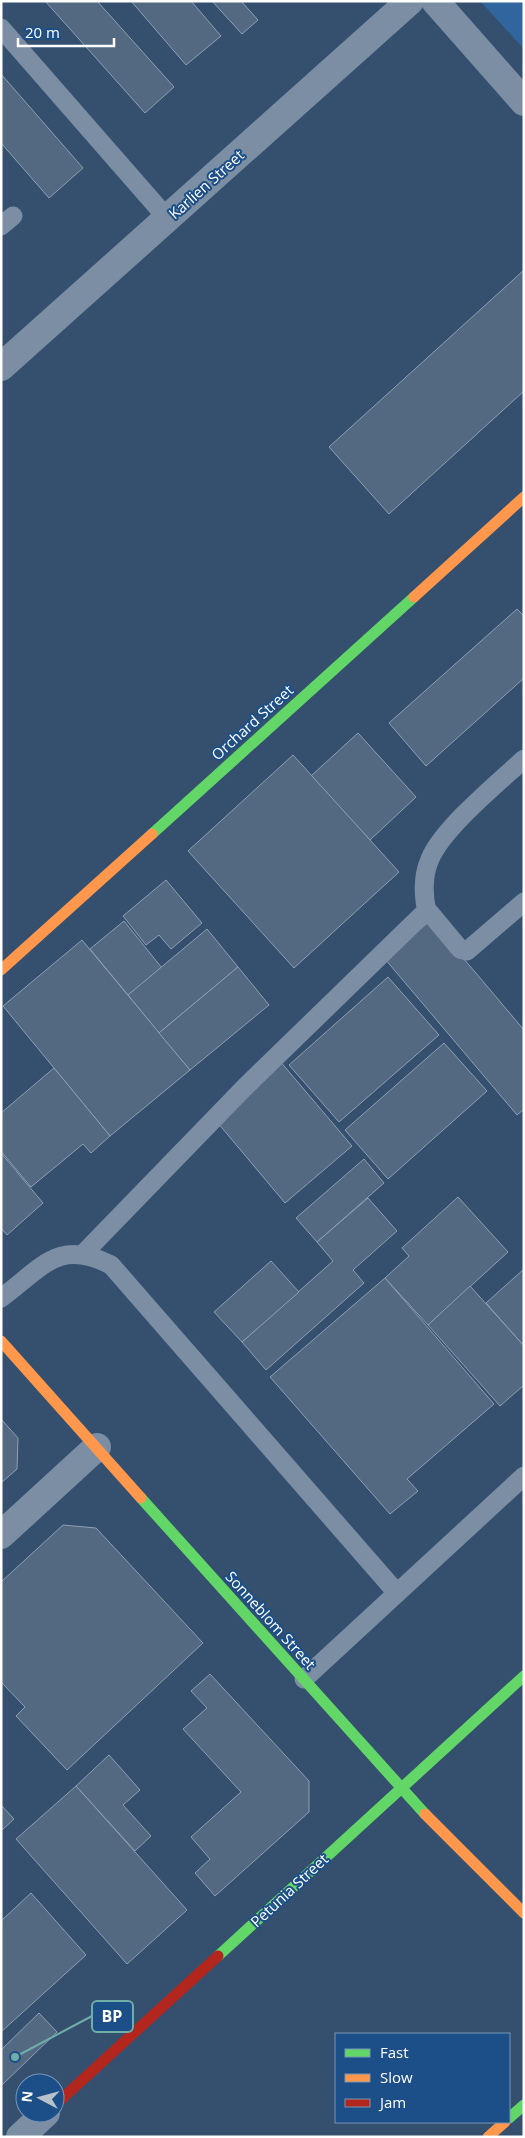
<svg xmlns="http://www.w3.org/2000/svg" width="525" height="2138" viewBox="0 0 525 2138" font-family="'Open Sans',sans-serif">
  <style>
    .green { fill: #30669d }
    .building { fill: #526981; stroke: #8e9fb2 }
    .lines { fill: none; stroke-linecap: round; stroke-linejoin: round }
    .lane { stroke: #7b8ea4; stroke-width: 19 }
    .street { stroke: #7b8ea4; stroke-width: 28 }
    .fast { stroke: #63d668; stroke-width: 11 }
    .slow { stroke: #ff974d; stroke-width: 11 }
    .jam { stroke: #b3261e; stroke-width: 11 }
    .labels { text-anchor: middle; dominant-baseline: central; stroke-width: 4; stroke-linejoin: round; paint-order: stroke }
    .street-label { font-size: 15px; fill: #fff; stroke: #1c4f87 }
    .leader { fill: none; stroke: #6fada8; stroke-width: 2 }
    .callout-dot { fill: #6fada8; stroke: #1c4f87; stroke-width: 2 }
    .callout { fill: #1c4f87; stroke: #6fada8; stroke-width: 2 }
    .callout-label { font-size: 16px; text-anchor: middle; font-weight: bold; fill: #fff }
  </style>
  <rect width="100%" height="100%" fill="#34506e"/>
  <path class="green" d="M480,1H524V49Z"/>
  <g class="building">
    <path d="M45,1H97L174,87L145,113Z"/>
    <path d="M131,1H191L221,36L186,65Z"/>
    <path d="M212,1H241L258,20L242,34Z"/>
    <path d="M1,74L83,168L49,198L1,143Z"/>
    <path d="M524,270V391L389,514L329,447Z"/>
    <path d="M517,609L524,616V678L426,766L389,723Z"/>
    <path d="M358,733L416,797L370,840L311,776Z"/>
    <path d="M293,755L399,872L294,968L188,851Z"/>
    <path d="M166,880L202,923L171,949L159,935L146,945L123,916Z"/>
    <path d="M431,920L524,1030V1109L517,1115L385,959Z"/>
    <path d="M124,921L162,968L128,995L90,949Z"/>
    <path d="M207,929L238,967L159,1033L128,995Z"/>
    <path d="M82,940L190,1070L110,1136L3,1006Z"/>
    <path d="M238,967L269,1005L190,1070L159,1033Z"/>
    <path d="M388,977L439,1035L339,1122L289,1065Z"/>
    <path d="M444,1043L487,1091L388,1179L345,1130Z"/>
    <path d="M279,1060L352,1146L285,1203L212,1116Z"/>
    <path d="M54,1068L110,1136L91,1153L83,1144L31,1187L1,1151V1113Z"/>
    <path d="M1,1153L43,1203L7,1235L1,1228Z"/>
    <path d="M364,1159L384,1183L317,1242L296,1218Z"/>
    <path d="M458,1197L508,1252L428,1325L385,1278L409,1256L402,1248Z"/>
    <path d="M368,1198L397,1231L353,1270L364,1283L266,1370L242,1342L333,1261L317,1242Z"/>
    <path d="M271,1261L299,1292L242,1342L214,1312Z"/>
    <path d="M524,1269V1346L486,1303Z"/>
    <path d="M385,1278L494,1404L407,1479L418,1491L390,1514L270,1377Z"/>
    <path d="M470,1286L524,1346V1385L500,1406L428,1325Z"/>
    <path d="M1,1419L18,1438L17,1469L1,1483Z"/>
    <path d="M63,1525L96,1528L203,1643L67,1770L16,1716L25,1707L1,1682V1582Z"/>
    <path d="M210,1674L309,1781V1812L215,1896L195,1873L210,1859L191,1837L241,1792L183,1729L207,1708L191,1691Z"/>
    <path d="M109,1755L140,1790L123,1805L151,1836L135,1851L76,1786Z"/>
    <path d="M76,1786L187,1910L127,1964L16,1839Z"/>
    <path d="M1,1805L14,1819L1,1831Z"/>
    <path d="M31,1893L86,1955L1,2032V1921Z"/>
    <path d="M39,2013L57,2032L1,2086V2050Z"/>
  </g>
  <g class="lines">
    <g class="lane">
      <path d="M1,28L167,218"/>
      <path d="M1,226L13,216"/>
      <path d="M427,912C423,894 422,877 430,859C443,828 498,783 524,759"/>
      <path d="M83,1254L244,1088L422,915L430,913L460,949L467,951L524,902"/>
      <path d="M1,1298C42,1268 58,1238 111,1265L397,1593"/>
      <path d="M304,1679L524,1476"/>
    </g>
    <g class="street">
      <path d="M435,1L524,102"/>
      <path d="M1,367L410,1"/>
      <path d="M1,1535L97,1447"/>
      <path d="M20,2137L46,2113"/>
    </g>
    <g class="fast">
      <path d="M152,834L414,597"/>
      <path d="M141,1498L425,1814"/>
      <path d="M218,1956L524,1676"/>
      <path d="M509,2118L524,2105"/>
    </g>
    <g class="slow">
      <path d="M414,597L524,497"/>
      <path d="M1,970L152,834"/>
      <path d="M1,1341L141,1498"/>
      <path d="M425,1814L524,1913"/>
      <path d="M488,2137L505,2122"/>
    </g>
    <path class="jam" d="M55,2105L218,1956"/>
  </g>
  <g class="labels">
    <g class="street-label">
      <text transform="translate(206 184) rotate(-42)">Karlien Street</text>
      <text transform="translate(252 722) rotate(-42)">Orchard Street</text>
      <text transform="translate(271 1620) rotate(48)">Sonneblom Street</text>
      <text transform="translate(289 1890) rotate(-43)">Petunia Street</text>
    </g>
  </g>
  <path class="leader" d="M15 2057L92 2016"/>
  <circle class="callout-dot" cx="15" cy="2057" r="5"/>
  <rect class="callout" x="92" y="2001" width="41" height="31" rx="5"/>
  <g class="callout-label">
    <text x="112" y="2022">BP</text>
  </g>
  <rect width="525" height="2138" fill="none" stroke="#ffffff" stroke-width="5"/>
  <rect x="335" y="2033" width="175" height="90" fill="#1c4f87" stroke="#7795b7"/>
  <rect x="345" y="2049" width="25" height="8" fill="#63d668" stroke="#7795b7"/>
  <text x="380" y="2058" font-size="15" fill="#ffffff">Fast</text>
  <rect x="345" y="2074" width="25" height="8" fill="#ff974d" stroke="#7795b7"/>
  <text x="380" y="2083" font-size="15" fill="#ffffff">Slow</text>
  <rect x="345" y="2099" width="25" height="8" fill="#b3261e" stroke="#7795b7"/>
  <text x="380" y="2108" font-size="15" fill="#ffffff">Jam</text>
  <g transform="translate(40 2098) rotate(276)"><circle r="24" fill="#1c4f87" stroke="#7795b7"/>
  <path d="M0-4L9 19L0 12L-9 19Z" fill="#b8c2cc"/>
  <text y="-8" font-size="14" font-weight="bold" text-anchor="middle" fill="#ffffff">N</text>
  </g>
  <path d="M18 38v8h96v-8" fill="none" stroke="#ffffff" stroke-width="2.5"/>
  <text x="25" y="38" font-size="15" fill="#ffffff" stroke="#1c4f87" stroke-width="4" paint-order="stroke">20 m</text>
</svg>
